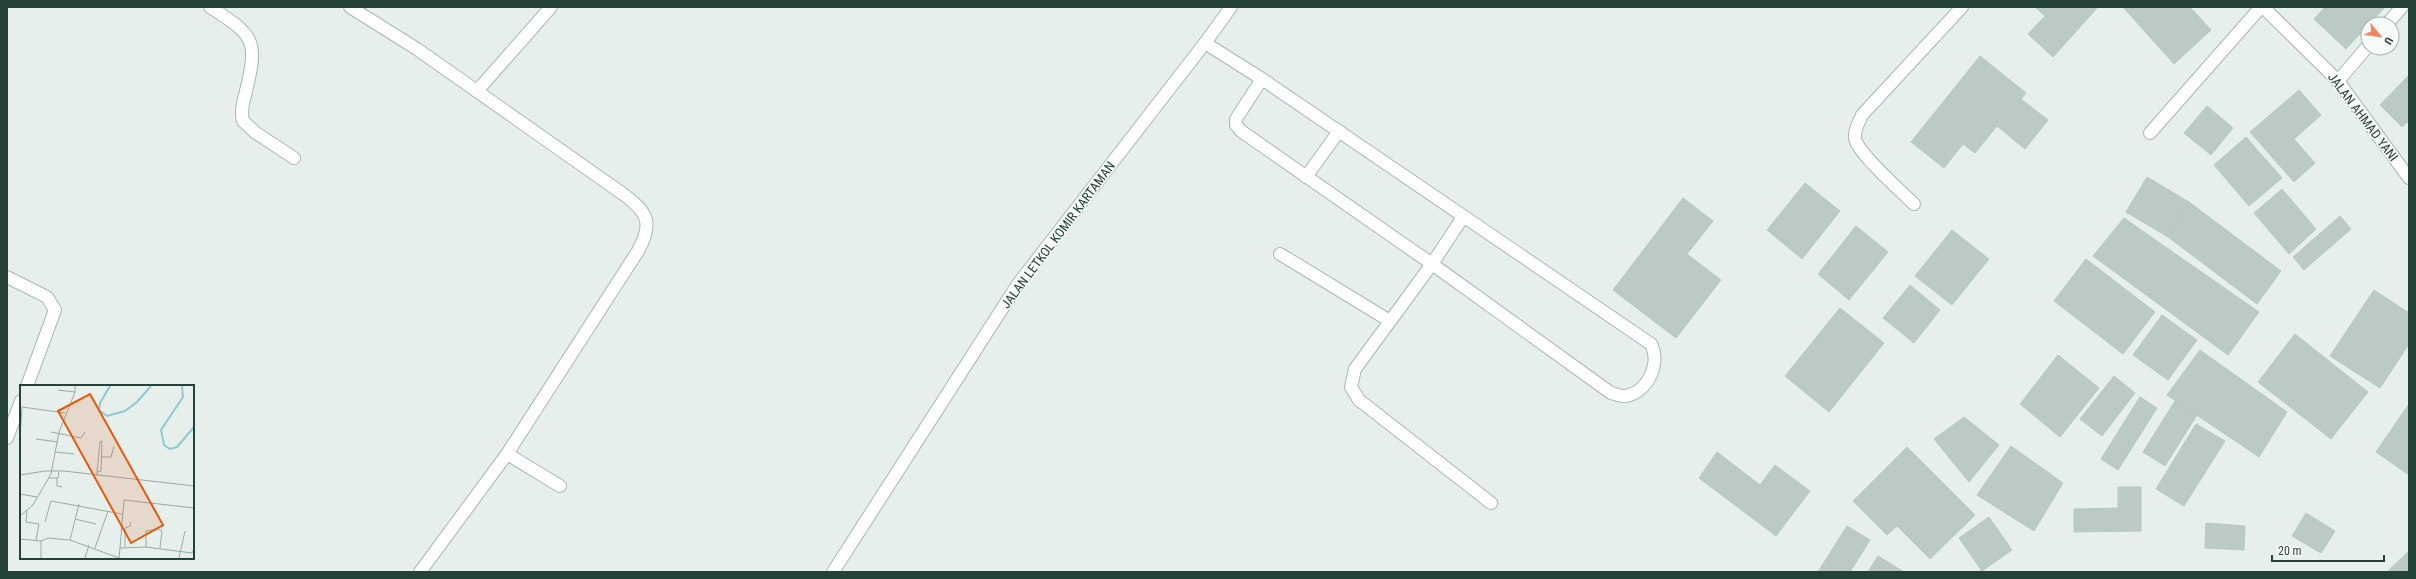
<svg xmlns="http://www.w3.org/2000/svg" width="2416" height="579" viewBox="0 0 2416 579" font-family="'Roboto Condensed',sans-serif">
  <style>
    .building { fill: #bbcac4; stroke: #b8c9c2 }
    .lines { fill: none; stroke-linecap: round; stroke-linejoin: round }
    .service-casing { stroke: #a8b8b2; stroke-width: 14 }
    .minor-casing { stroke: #a8b8b2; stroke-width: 14 }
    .tertiary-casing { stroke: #a8b8b2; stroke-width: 14 }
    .service { stroke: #fff; stroke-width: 12 }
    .minor { stroke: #fff; stroke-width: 12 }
    .tertiary { stroke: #fff; stroke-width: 12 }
    .labels { text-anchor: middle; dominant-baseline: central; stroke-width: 3; stroke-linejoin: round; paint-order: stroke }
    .street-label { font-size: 13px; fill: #24423a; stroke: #f7fbf9 }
    .inset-river { fill: none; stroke: #8ec9d4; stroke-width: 2 }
    .inset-road { fill: none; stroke: #98aaa4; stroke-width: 1 }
    .view { fill: #e8590c; fill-opacity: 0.15; stroke: #e8590c; stroke-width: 2 }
    .inset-edge { fill: none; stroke: #24423a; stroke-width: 2 }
  </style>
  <rect width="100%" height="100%" fill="#e6efeb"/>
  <g class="building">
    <path d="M2035,7H2098L2053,57L2028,34L2045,16Z"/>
    <path d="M2123,7H2190L2211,30L2174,64Z"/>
    <path d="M2325,7H2385L2346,49L2314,19Z"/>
    <path d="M1980,56L2026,93L2021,99L2048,120L2025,149L1997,126L1975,153L1963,144L1944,168L1911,142Z"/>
    <path d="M2409,75V121L2402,127L2380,105Z"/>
    <path d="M2299,90L2321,115L2294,139L2315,163L2294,182L2250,132Z"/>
    <path d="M2207,106L2233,128L2211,155L2184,133Z"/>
    <path d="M2246,137L2282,178L2249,206L2214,165Z"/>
    <path d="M2147,177L2189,202L2168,237L2126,212Z"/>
    <path d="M1805,183L1840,211L1802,259L1767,230Z"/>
    <path d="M2282,189L2316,229L2289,254L2254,213Z"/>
    <path d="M1683,198L1713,221L1687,254L1721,280L1676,338L1613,290Z"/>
    <path d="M2189,202L2281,271L2257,304L2168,237Z"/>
    <path d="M2340,216L2351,229L2304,270L2293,257Z"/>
    <path d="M2124,218L2259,312L2228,355L2093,256Z"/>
    <path d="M1856,226L1888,252L1849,300L1818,274Z"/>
    <path d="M1952,230L1989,259L1952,305L1915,276Z"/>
    <path d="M2086,259L2155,312L2123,354L2054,301Z"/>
    <path d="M1910,285L1940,310L1914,343L1883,318Z"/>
    <path d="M2374,290L2409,313V344L2380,388L2330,356Z"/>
    <path d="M1840,308L1884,343L1829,412L1785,376Z"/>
    <path d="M2162,315L2197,340L2168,380L2133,355Z"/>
    <path d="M2295,334L2368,392L2331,439L2258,382Z"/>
    <path d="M2200,350L2287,412L2259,457L2167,395Z"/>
    <path d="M2058,355L2099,388L2060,437L2020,404Z"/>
    <path d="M2114,376L2135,393L2102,436L2080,419Z"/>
    <path d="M2140,397L2157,408L2118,470L2101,459Z"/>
    <path d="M2175,401L2197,415L2165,466L2143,452Z"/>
    <path d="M2409,404V475L2376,452Z"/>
    <path d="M1964,417L1999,445L1969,482L1934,439Z"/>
    <path d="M2196,424L2225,441L2184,506L2156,489Z"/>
    <path d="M2011,446L2063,483L2034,531L1977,495Z"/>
    <path d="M1907,447L1975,515L1930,559L1897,526L1887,535L1853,501Z"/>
    <path d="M1717,452L1760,485L1775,465L1810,491L1776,536L1699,478Z"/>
    <path d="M2118,487H2141V531L2074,532V509L2118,508Z"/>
    <path d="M2306,513L2335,531L2321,553L2292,536Z"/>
    <path d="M1989,517L2012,550L1982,571L1959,538Z"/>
    <path d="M2206,523L2245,526L2244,550L2205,548Z"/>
    <path d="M1847,526L1870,540L1850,572H1818Z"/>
    <path d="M2409,551V572H2387Z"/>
    <path d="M1878,556L1904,572H1868Z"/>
  </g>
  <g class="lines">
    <g class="service-casing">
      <g id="service">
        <path d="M1205,43L1262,79L1651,344C1661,363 1648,392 1626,396C1622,397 1616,394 1611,393L1432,264L1241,131L1236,125V119L1262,79"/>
        <path d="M1306,177L1339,131"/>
        <path d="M1463,217L1432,264L1355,369L1351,387L1359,400L1491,503"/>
        <path d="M1280,254L1390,321"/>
      </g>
    </g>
    <g class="minor-casing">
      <g id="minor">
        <path d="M210,7C253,35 259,39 246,91C244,100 240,111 243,121L256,133L294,158"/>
        <path d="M350,7L417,49L623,194C647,212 654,222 638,251L507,454L420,572"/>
        <path d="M2387,24L2402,7"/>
        <path d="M2338,81L2368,46"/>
        <path d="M477,91L551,7"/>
        <path d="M2150,133L2261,7"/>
        <path d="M1914,204C1902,192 1857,153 1855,138C1854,130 1859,122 1862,115L1962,7"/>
        <path d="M7,277L47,297L55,310L27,386"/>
        <path d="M7,438L21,401"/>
        <path d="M507,454L560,486"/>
        <path d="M833,572L1018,284L1205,43L1231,7"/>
      </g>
    </g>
    <g class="tertiary-casing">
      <path id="tertiary" d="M2263,7L2338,81L2409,178"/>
    </g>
    <use href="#service" class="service"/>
    <use href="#minor" class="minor"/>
    <use href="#tertiary" class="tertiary"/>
  </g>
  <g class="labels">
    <g class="street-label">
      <text transform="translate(2363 117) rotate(53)">JALAN AHMAD YANI</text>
      <text transform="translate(1058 235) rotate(-53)">JALAN LETKOL KOMIR KARTAMAN</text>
    </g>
  </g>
  <g transform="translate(20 385)">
    <rect width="174" height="174" fill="#e6efeb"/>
    <path class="inset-river" d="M90,1L80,18L79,25L87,31L105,26L117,17L131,1M162,1L163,12L141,45L144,60L150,64L157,62L174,42"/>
    <path class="inset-road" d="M38,5L55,7M31,47L61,53L65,47M0,52L2,22L45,28M16,54L38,57M36,67L54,69M81,72H91L94,61M0,90L25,86H44L174,101M77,91V87L80,57L82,56L81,86L77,87M29,93H38L39,86M37,93V101L42,102M0,109L17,112M7,126L6,137L19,139L16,155M0,131L13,120L31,89L39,47L55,7V1M55,134L76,139M25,137L31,116L102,129M0,154L21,156L28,153L50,155L99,173M50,155L59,119M21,156V173M105,162V143L110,141L111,137M126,162V146L138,144L142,146L140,163M75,163L88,126M100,163L104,115L174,123M65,173L69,160M99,173L100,163L126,162L172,168L174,164M159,173L165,146"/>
    <path class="view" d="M70,9L143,140L111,158L38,26Z"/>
    <rect width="174" height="174" class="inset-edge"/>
  </g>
  <rect width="2416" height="579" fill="none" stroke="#24423a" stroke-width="16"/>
  <g transform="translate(2380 36) rotate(119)"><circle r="19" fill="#f7fbf9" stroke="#a3b1ad"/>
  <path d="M0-3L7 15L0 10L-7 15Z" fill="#f4845f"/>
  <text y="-6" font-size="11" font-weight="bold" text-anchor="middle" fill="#24423a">U</text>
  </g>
  <path d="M2272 555v6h112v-6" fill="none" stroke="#24423a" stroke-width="2"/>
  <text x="2278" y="555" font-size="12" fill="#24423a" stroke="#f7fbf9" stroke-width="3" paint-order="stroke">20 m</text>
</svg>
